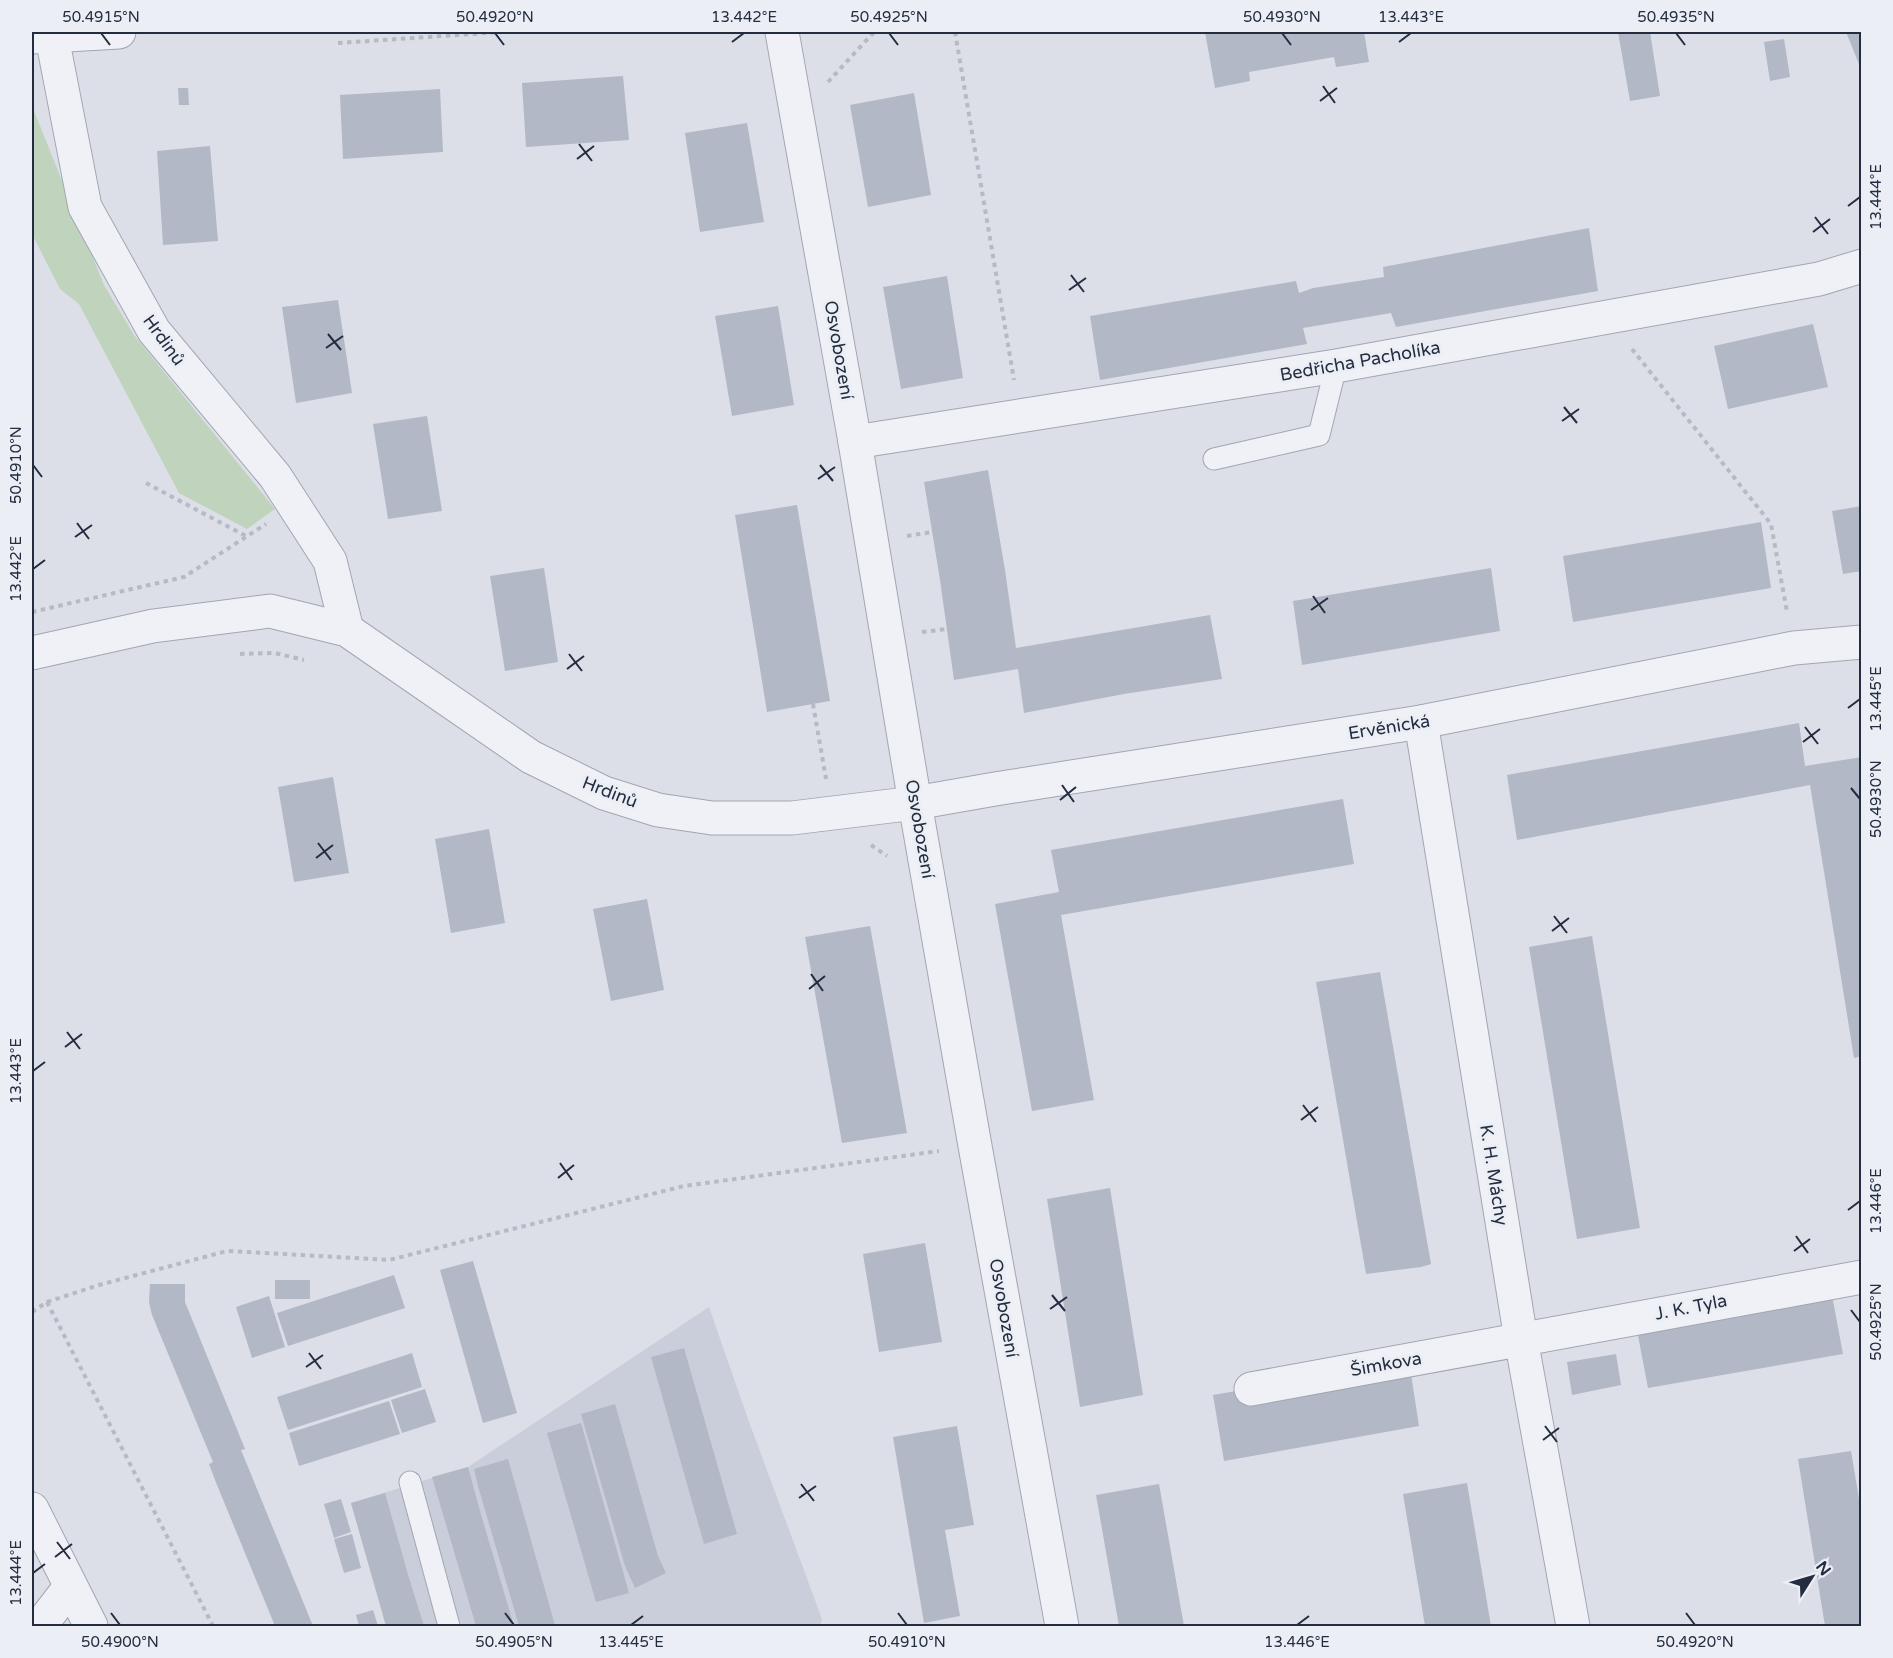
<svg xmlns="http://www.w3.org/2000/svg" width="1893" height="1658" viewBox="0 0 1893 1658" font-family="'Varela Round',sans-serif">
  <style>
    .built { fill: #c9ceda }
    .green { fill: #c0d3bc }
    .building { fill: #b2b8c5 }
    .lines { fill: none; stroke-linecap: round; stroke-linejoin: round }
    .service-casing { stroke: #a1a6b2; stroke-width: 23 }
    .minor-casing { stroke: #a1a6b2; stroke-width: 35 }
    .tertiary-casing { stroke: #a1a6b2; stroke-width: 35 }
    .path { stroke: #b6bac3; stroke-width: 4; stroke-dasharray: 4.5 4.5; stroke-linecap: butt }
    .service { stroke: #eff1f6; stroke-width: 21 }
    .minor { stroke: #eff1f6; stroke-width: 33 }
    .tertiary { stroke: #eff1f6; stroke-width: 33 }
    .ticks { fill: none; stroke: #242c40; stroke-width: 2 }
    .labels { text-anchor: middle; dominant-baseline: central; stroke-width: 6; stroke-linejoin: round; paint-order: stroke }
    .street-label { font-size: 18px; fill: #242c40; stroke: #ebeff5 }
    .neatline { fill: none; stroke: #242c40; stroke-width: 2 }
    .ticks-label { font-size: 15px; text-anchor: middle; fill: #242c40 }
  </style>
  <rect width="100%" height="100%" fill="#dcdfe8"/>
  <path class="built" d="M709,1307L748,1419L822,1619L820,1626H386L351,1503L468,1467Z"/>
  <path class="green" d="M32,106L104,285L134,335L275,509L247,529L179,493L79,304L60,289L32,234Z"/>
  <g class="building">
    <path d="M1205,32H1364L1369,62L1336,67L1334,57L1249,72L1250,81L1215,88Z"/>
    <path d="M1618,32H1650L1660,96L1630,101Z"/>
    <path d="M1846,32H1862V69H1861Z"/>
    <path d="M1784,39L1790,77L1770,81L1764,42Z"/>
    <path d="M623,76L629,140L526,147L522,83Z"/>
    <path d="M178,88H188L189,105H179Z"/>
    <path d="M440,89L443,152L343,159L340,95Z"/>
    <path d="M914,93L931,195L868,207L850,105Z"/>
    <path d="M747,123L764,222L700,232L685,133Z"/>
    <path d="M210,146L218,241L163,245L157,151Z"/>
    <path d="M1589,228L1598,291L1396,327L1391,313L1321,325L1303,328L1307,344L1100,380L1090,316L1296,281L1299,293L1313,288L1384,277L1383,267Z"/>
    <path d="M947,276L963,378L901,389L883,287Z"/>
    <path d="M338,300L352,393L296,403L282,307Z"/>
    <path d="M778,306L794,405L732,416L715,316Z"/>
    <path d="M1813,324L1828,387L1728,409L1714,346Z"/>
    <path d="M427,416L442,511L388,519L373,424Z"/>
    <path d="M988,470L1005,570L1016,648L1210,615L1222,679L1124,694L1024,713L1018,669L954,680L940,580L924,482Z"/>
    <path d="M797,505L830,701L767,712L735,515Z"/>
    <path d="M1862,506V571L1843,574L1832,511Z"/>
    <path d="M1761,522L1771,588L1573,622L1563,556Z"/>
    <path d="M544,568L558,662L505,671L490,576Z"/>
    <path d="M1491,568L1500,631L1302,665L1293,601Z"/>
    <path d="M1799,723L1805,766L1862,757V1056L1854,1058L1810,785L1517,840L1507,775Z"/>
    <path d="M333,777L349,873L294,882L278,787Z"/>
    <path d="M1343,799L1354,864L1061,915L1094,1100L1032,1111L995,904L1059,892L1051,850Z"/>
    <path d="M489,829L505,923L451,933L435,839Z"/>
    <path d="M647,899L664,990L611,1001L593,909Z"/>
    <path d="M870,926L907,1133L842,1143L805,937Z"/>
    <path d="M1592,936L1640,1228L1577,1239L1529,947Z"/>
    <path d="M1380,972L1431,1264L1421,1267L1366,1274L1316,982Z"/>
    <path d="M1110,1188L1143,1395L1080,1407L1047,1199Z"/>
    <path d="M925,1243L942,1342L879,1352L863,1254Z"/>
    <path d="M473,1261L517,1413L483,1423L440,1270Z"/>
    <path d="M394,1275L405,1308L288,1346L277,1313Z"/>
    <rect x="275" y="1280" width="35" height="19"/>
    <path d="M150,1284H185V1302L245,1449L241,1450L248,1467L313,1626H275L215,1480L209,1464L213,1462L152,1315L149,1302Z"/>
    <path d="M1831,1290L1843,1354L1648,1388L1636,1325Z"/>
    <path d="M269,1296L285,1347L252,1358L236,1307Z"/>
    <path d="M684,1348L737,1534L704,1544L651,1357Z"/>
    <path d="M412,1353L422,1387L288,1430L277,1397Z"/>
    <path d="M1616,1354L1621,1385L1572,1395L1567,1362Z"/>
    <path d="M1409,1361L1419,1426L1224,1461L1213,1395Z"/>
    <path d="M425,1389L436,1422L402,1433L391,1400Z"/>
    <path d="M389,1401L400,1434L299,1466L289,1433Z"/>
    <path d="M615,1404L658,1556L666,1573L635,1588L625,1566L581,1414Z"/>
    <path d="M581,1423L629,1593L596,1602L547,1433Z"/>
    <path d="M957,1426L974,1525L945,1530L960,1616L924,1623L893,1437Z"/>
    <path d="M1851,1451L1862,1517V1626H1825L1798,1459Z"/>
    <path d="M508,1459L551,1611L555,1626H519L478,1486L474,1469Z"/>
    <path d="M468,1467L482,1518L514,1626H476L432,1477Z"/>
    <path d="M1467,1483L1491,1626H1425L1403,1494Z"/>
    <path d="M1159,1484L1184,1626H1119L1096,1495Z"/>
    <path d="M385,1493L409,1578L424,1626H386L351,1503Z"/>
    <path d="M341,1499L351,1532L334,1538L324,1504Z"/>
    <path d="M352,1534L361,1568L344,1573L334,1539Z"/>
    <path d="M373,1610L378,1626H359L356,1615Z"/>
  </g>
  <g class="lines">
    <g class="service-casing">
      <g id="service">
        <path d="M1214,459L1319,435L1336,366"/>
        <path d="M410,1482L449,1626"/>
      </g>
    </g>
    <g class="minor-casing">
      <g id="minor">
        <path d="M51,32L85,207L154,331L275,476L330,561L347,630"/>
        <path d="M782,32L855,442L915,803L975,1146L1062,1626"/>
        <path d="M32,37L119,32"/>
        <path d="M855,442L1336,366L1819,279L1862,266"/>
        <path d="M1421,722L1521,1339L1573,1626"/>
        <path d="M1251,1389L1862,1277"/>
        <path d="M40,1626L70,1587"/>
      </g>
    </g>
    <g class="tertiary-casing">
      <g id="tertiary">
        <path d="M32,653L153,626L270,611L347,630L531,757L604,793L658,810L712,818H792L915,803L995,789L1421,722L1794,648L1862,642"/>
        <path d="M32,1509L91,1626"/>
      </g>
    </g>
    <g class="path">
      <path d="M955,32L1014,380"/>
      <path d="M338,43L502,32"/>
      <path d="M828,82L874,32"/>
      <path d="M1632,349L1771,524L1787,612"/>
      <path d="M146,483L246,536"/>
      <path d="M907,536L932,532"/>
      <path d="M32,612L184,577L266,524"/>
      <path d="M922,632L947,629"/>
      <path d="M240,654L275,653L304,660"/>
      <path d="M813,704L826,779"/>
      <path d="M871,845L887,856"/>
      <path d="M47,1302L213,1626"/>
      <path d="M32,1312L47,1302L99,1285L227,1251L389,1260L684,1186L939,1151"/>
    </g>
    <use href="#service" class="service"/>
    <use href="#minor" class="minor"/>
    <use href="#tertiary" class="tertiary"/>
  </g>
  <path class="ticks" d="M101,33L110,45M495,33L504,45M889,33L898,45M1282,33L1291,45M1676,33L1685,45M732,42L744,33M1399,42L1411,33M1323,86L1335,103M1320,101L1337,88M579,144L592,161M577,159L594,146M1848,206L1860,197M1815,217L1828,234M1813,232L1830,219M1071,275L1084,292M1069,290L1086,278M328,334L341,350M326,348L343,336M1564,407L1577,423M1562,421L1579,409M33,465L42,477M820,465L833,481M818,479L835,467M77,523L89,539M75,537L92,525M33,569L45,560M1313,596L1325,613M1311,610L1328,598M569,654L582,671M567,669L584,656M1848,708L1860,699M1805,727L1818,744M1803,742L1820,729M1062,785L1074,802M1851,788L1860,799M1060,800L1076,787M318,843L331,860M316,858L333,845M1554,916L1567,933M1552,931L1569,918M811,974L823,991M809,989L825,976M67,1032L80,1049M65,1047L82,1034M33,1071L45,1062M1303,1105L1316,1122M1301,1120L1318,1107M560,1163L572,1180M558,1178L574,1165M1848,1210L1860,1201M1796,1236L1808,1253M1794,1251L1810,1239M1052,1295L1065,1311M1050,1309L1067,1297M1851,1310L1860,1322M309,1353L321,1369M306,1367L323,1355M1545,1426L1557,1442M1543,1440L1559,1428M801,1484L814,1501M799,1498L816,1486M57,1542L70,1559M55,1557L72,1544M33,1573L45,1564M111,1613L120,1625M505,1613L514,1625M898,1613L907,1625M1686,1613L1695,1625M631,1625L643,1616M1297,1625L1309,1616"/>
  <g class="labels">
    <g class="street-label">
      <text transform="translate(164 340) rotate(54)">Hrdinů</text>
      <text transform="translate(839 350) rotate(80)">Osvobození</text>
      <text transform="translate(1360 361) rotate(-10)">Bedřicha Pacholíka</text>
      <text transform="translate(1389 727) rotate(-9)">Ervěnická</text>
      <text transform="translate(610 792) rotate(21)">Hrdinů</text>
      <text transform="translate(920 829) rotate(80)">Osvobození</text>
      <text transform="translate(1494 1175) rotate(81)">K. H. Máchy</text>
      <text transform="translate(1691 1307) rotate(-11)">J. K. Tyla</text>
      <text transform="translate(1004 1308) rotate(80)">Osvobození</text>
      <text transform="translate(1386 1364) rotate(-10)">Šimkova</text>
    </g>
  </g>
  <rect width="1893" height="1658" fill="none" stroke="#ebeff5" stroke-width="66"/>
  <g transform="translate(1812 1577) rotate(53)" stroke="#ebeff5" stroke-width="4.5" paint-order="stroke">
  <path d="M0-4.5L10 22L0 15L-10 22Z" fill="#242c40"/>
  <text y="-9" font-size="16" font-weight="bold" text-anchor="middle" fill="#242c40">N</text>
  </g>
  <rect x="33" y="33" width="1827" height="1592" class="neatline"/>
  <g class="ticks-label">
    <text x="101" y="22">50.4915°N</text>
    <text x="495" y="22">50.4920°N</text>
    <text x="744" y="22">13.442°E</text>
    <text x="889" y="22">50.4925°N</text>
    <text x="1282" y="22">50.4930°N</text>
    <text x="1411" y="22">13.443°E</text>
    <text x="1676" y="22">50.4935°N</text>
    <text transform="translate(1876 197) rotate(-90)" y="5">13.444°E</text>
    <text transform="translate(16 465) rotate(-90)" y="5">50.4910°N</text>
    <text transform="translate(16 569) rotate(-90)" y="5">13.442°E</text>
    <text transform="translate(1876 699) rotate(-90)" y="5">13.445°E</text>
    <text transform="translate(1876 799) rotate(-90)" y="5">50.4930°N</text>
    <text transform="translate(16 1071) rotate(-90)" y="5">13.443°E</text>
    <text transform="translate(1876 1201) rotate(-90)" y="5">13.446°E</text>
    <text transform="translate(1876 1322) rotate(-90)" y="5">50.4925°N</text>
    <text transform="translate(16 1573) rotate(-90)" y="5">13.444°E</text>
    <text x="120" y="1647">50.4900°N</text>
    <text x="514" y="1647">50.4905°N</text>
    <text x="631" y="1647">13.445°E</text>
    <text x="907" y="1647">50.4910°N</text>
    <text x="1297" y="1647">13.446°E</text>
    <text x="1695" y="1647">50.4920°N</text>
  </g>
</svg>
